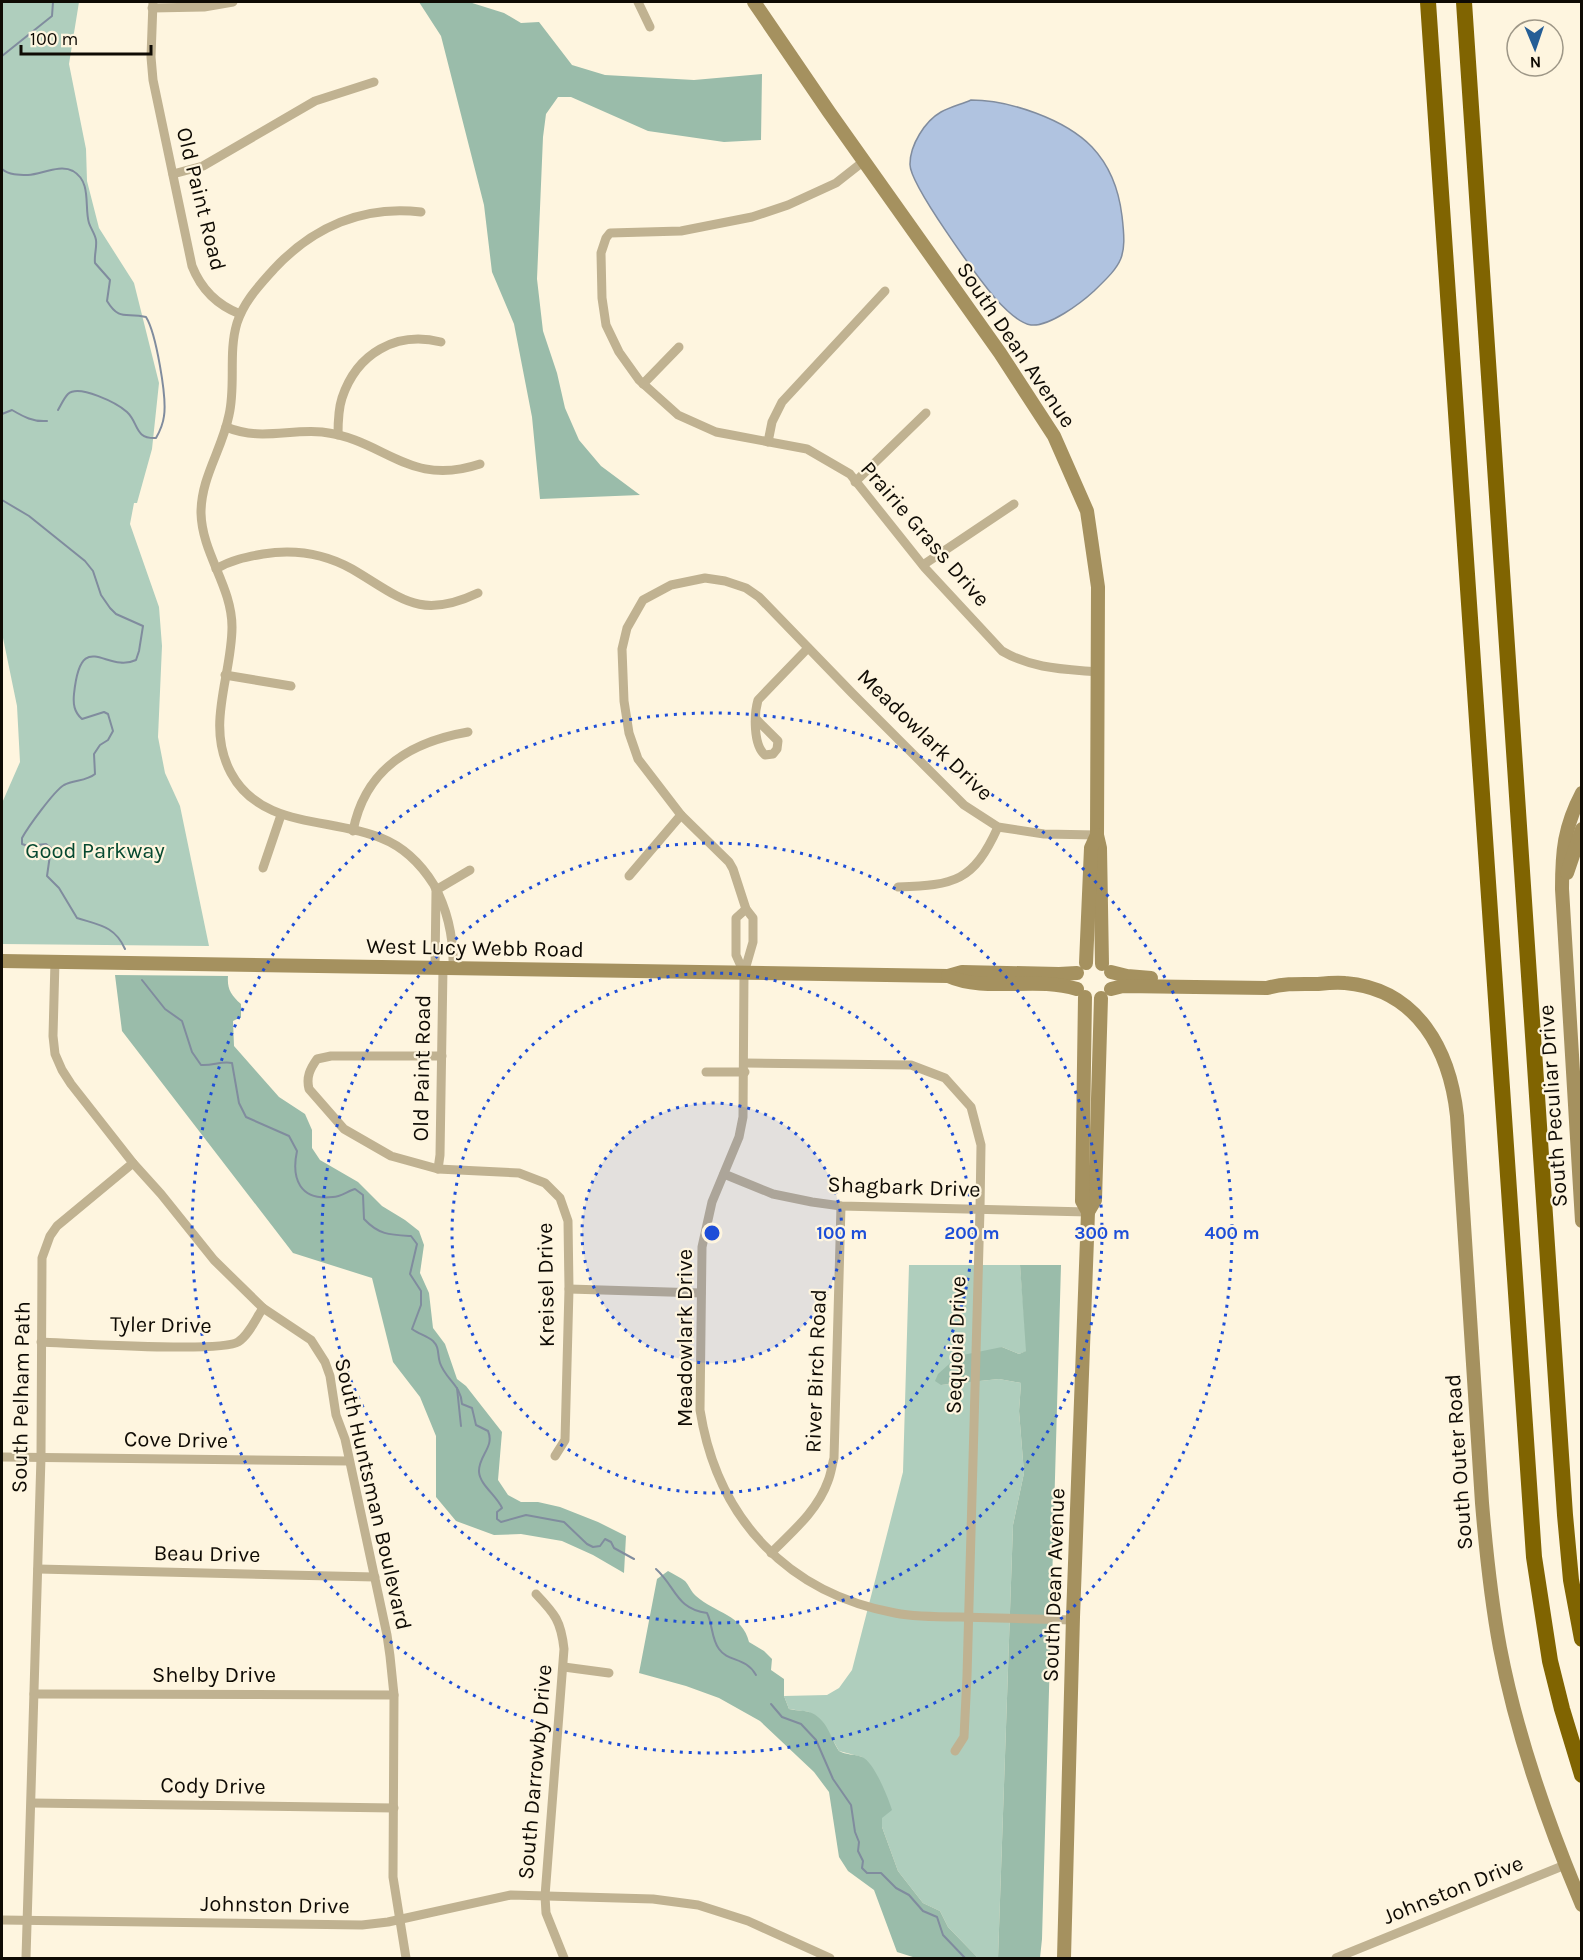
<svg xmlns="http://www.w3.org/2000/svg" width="1583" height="1960" viewBox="0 0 1583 1960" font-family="Karla,sans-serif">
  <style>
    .green { fill: #afcebd }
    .forest { fill: #9abcaa }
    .water { fill: #b0c3e0; stroke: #808c9e; stroke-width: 1.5 }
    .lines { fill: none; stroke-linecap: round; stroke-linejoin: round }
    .stream { stroke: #808c9e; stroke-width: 2 }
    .street { stroke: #c0b291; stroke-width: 9 }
    .secondary { stroke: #a5915f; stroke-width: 14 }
    .highway { stroke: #806401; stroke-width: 16 }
    .ring { fill: none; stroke: #1d4ed8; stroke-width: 3; stroke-dasharray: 3 6 }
    .labels { text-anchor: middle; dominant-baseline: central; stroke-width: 4.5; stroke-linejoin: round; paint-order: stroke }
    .street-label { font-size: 22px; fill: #0f0b04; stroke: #fef5df }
    .park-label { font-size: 22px; fill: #064930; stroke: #fef5df }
    .centre { fill: #1d4ed8; stroke: #fef5df; stroke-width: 3 }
    .ring-label { font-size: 18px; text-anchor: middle; font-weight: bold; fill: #1d4ed8; stroke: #fef5df; stroke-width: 4.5; stroke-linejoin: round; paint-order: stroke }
  </style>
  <rect width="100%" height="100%" fill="#fef5df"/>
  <g class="green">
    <path d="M2,2H79L69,64L86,149L87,181L99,228L134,283L159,383L152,449L137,503H134L130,524L159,607L162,646L158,737L165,773L180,806L209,946L2,944V803L20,762L17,706L2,633Z"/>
    <path d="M909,1265H1020L1027,1351L1019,1354L1002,1347L941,1385L999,1379L1021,1383L1019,1411L1024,1473L1013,1525L998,1958H978L948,1927L940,1911L923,1903L898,1871L882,1827V1818L862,1757L839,1751L829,1733L809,1712L789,1709L784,1696L827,1695L839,1688L852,1670L903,1472Z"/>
  </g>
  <g class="forest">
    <path d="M419,2H469L504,13L521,23L539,22L572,65L605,75L694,80L762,74L761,140L724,142L648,131L571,97H558L546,114L543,137L537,279L543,331L557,373L565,408L579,440L601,466L640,495L540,499L532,417L514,324L492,272L484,205L441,36Z"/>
    <path d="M115,975L228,976C227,989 231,995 241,1004V1017L233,1021L234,1046L279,1097L305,1114L312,1130V1148L320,1160L358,1182L382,1206L405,1220L419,1231L424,1245L420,1273L429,1293L433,1328L445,1344L457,1379L466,1386L502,1432L498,1480L508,1495L521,1502H538L560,1507L598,1522L626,1536L624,1573L593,1555L562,1541L521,1534L494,1535L456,1521L436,1497V1436L420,1397L393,1362L372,1278L293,1253L122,1031Z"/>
    <path d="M1020,1265H1061L1042,1939L1040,1958H998L1013,1525L1024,1473L1019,1411L1021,1383L999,1379L941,1385L935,1381L938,1374L958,1356L1002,1347L1019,1354L1026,1351Z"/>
    <path d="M668,1571C673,1574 680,1577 685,1581C689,1585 691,1592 696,1596C715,1613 743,1615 749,1642L764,1651L772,1659L771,1670L784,1679V1696L789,1709C796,1711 803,1710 809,1712C827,1718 830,1737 839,1751C846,1755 854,1754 862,1757C874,1762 888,1797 892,1810L882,1818V1827L898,1871L923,1903L940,1911L948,1927L978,1958H916L897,1952L874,1890L848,1871L839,1857L829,1792L814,1772L760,1721L719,1698L686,1686L639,1673L657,1579Z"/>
  </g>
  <path class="water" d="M971,100C1009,100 1065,119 1092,147C1110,166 1119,191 1122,216C1127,258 1123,263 1094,291C1081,303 1049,327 1031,325C1019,323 1003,307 995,298C979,279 909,184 910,164C910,145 925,121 941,112C950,107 962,104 971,100Z"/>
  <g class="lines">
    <g class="stream">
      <path d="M2,56L52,16L53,2"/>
      <path d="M2,169C9,175 19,175 28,175C42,174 60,164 73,171C92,182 84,207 89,223C91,229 95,234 96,240C97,248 94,255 95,263L110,280L107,301C120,322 126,312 146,317C156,333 167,397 164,416C163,424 160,431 156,438C134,439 139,423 127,412C117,403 79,384 68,394C64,398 61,405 58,410"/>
      <path d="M2,414L12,410C24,417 33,422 47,421"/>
      <path d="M2,500L29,516L85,561L93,571L101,595L110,608L116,614L143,626L139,651L136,660C106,674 81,626 74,694C73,704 74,712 82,719L104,712L108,714L113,731L108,740L100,745L94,754L95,774C87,781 74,780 64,785C54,791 28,827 22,838V844L28,846L46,844L51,848L47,876L59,888L77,918C99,925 115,926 125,949"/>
      <path d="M142,980L165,1009L182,1021L192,1052L201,1065C213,1066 220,1061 232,1063L239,1103L246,1117L289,1136L297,1151C291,1179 300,1201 333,1197C340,1197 348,1191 355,1189L363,1195L364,1219C379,1235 390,1235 411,1236L417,1244L410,1274L421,1291V1305L412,1329C419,1334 427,1336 433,1341C440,1348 437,1354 440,1363C446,1380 461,1385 462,1404L472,1408L476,1425L488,1431C495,1447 478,1456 479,1472C480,1485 497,1496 502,1508L497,1512V1519L501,1522L526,1515L564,1522L587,1544L593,1547L600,1546L605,1539L611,1542L614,1548L634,1559"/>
      <path d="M457,1388L461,1426"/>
      <path d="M656,1569C676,1587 676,1609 707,1613C713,1625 711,1638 719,1649C728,1662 746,1657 756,1675"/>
      <path d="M771,1704L782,1717L801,1724L816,1740L833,1779L851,1805L855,1832L859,1842L858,1851L863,1861L862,1868L867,1873H881L896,1888L909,1895L923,1911L937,1917L943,1935L965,1958"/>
    </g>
    <g class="street">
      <path d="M153,2L151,57L153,80L192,266C201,289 217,305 240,314"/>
      <path d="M638,2L650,27"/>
      <path d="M152,8L204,7L233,2"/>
      <path d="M864,161L836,183L788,205L752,217L681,231L610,233L606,238L601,253L602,298L606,325L619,352L639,380L678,415L716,432L807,449L850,474L925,568L1002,651C1033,669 1063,669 1098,672"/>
      <path d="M173,174L203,166L315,101L374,82"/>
      <path d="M421,212C363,205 313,227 274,269C259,286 244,301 237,323C228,353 236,385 229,415C222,450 201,477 201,513C202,554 232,586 232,627C232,676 205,725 231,773C261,829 330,817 381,838C404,847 421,864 434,885C448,911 454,939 453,969"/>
      <path d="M643,384L679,347"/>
      <path d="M226,427C260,441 288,429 322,432C385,439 408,488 480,464"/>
      <path d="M338,435C338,423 338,410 342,398C357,353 396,331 441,342"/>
      <path d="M768,442L772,422L782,402L885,291"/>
      <path d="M855,482L926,413"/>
      <path d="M923,565L1014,504"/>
      <path d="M216,569C231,560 246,557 263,554C294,549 325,554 352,569C400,597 419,621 478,593"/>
      <path d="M225,675L291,686"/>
      <path d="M757,720L778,741L777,749L773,754L765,755C753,745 754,714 758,700L808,648"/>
      <path d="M353,831C365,769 410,742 468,732"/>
      <path d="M263,868L281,815"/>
      <path d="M629,876L681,815"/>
      <path d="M898,887C955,885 973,882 998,827"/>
      <path d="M436,890L470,870"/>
      <path d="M55,961L53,1036L55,1054L62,1070L71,1084L133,1163L161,1194L214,1260L263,1308L311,1340L325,1362L330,1376L336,1415L345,1439L387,1635L390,1656L394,1695L393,1877L406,1958"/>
      <path d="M435,968L436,892"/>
      <path d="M744,973L736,955V918L746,909"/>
      <path d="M442,1056H331L317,1059C310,1069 306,1077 309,1089L344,1129L391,1156L438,1169L519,1173L545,1183L560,1198L568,1221L569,1289L565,1440L555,1456"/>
      <path d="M745,1063L911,1065L945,1078L971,1107L981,1145L980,1209L967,1676L964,1737L955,1751"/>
      <path d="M706,1072H745"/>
      <path d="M438,1169L440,1155L443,968"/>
      <path d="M724,1174L773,1194L812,1202L841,1206L1088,1212"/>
      <path d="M569,1289L701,1293"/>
      <path d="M41,1342C71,1343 221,1353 238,1342C249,1335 256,1318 263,1308"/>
      <path d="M2,1457L349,1461"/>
      <path d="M771,1553C792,1532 818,1510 828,1481C831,1474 832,1465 834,1458L841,1206"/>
      <path d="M38,1569L375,1577"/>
      <path d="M536,1594C555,1614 561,1621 564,1649L545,1896L546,1913L564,1958"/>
      <path d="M1073,1620C1035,1619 997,1618 959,1617C938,1617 915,1617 895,1613C787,1593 717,1518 700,1410L702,1247L712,1202L739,1137L743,1117L744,973L753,942V918L746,909L733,869L729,862L681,815L638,759L629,733L624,701L622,649L627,628L643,600L671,585L705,578L725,581L746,588L759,597L852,693L964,805L998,827L1044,834L1097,835"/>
      <path d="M564,1667L609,1673"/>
      <path d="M34,1694L394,1695"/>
      <path d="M32,1803L394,1808"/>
      <path d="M2,1920L362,1925L388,1922L511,1895L653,1899L698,1905L748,1921L830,1958"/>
      <path d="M26,1958L41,1457L42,1258L50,1236L57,1226L133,1163"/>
      <path d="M1336,1958L1565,1865"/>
    </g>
    <g class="secondary">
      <path d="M754,2L829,112L1000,353L1054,436L1087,511L1098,587L1097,835L1100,848L1102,964"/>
      <path d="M1582,793C1564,827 1562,852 1562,889L1582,1221"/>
      <path d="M1567,873L1582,829"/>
      <path d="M2,961L948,976L962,972L1059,974L1077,973"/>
      <path d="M1086,963L1091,848L1097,835"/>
      <path d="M1111,972L1127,976L1151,978"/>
      <path d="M948,976C985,993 1036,976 1077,989"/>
      <path d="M1111,989L1123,986L1267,988C1284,983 1301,984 1318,984C1327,983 1336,982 1345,983C1418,989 1450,1051 1457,1116L1482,1503C1486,1551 1491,1600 1500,1648C1517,1737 1547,1822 1582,1905"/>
      <path d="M1088,1212L1095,1200L1101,998"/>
      <path d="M1064,1958L1073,1617L1088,1212L1082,1201L1085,997"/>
    </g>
    <g class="highway">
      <path d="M1428,2L1534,1557L1550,1661L1562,1709L1582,1775"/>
      <path d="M1464,2L1565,1515L1571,1580L1582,1639"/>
    </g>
  </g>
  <circle cx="712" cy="1233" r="130" fill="#1d4ed8" fill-opacity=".12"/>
  <g class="ring">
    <circle cx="712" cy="1233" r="130"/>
    <circle cx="712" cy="1233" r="260"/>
    <circle cx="712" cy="1233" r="390"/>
    <circle cx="712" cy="1233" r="520"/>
  </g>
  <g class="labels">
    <g class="street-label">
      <text transform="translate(201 199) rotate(76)">Old Paint Road</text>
      <text transform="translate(1016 345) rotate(56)">South Dean Avenue</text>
      <text transform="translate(925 534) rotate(49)">Prairie Grass Drive</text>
      <text transform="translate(925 735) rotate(44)">Meadowlark Drive</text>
      <text transform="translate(475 948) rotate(1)">West Lucy Webb Road</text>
      <text transform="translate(422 1068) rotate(-89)">Old Paint Road</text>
      <text transform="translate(1553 1106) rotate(-94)">South Peculiar Drive</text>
      <text transform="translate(904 1187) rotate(2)">Shagbark Drive</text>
      <text transform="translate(546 1285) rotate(-91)">Kreisel Drive</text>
      <text transform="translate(161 1325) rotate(1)">Tyler Drive</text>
      <text transform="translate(685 1338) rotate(-90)">Meadowlark Drive</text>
      <text transform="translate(956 1345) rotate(-88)">Sequoia Drive</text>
      <text transform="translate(816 1371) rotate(-88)">River Birch Road</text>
      <text transform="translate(21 1397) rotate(-89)">South Pelham Path</text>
      <text transform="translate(176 1440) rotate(1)">Cove Drive</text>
      <text transform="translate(1459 1462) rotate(-94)">South Outer Road</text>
      <text transform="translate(373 1494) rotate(77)">South Huntsman Boulevard</text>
      <text transform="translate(207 1554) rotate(1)">Beau Drive</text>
      <text transform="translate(1054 1585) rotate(-88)">South Dean Avenue</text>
      <text x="214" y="1675">Shelby Drive</text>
      <text transform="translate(535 1772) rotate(-85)">South Darrowby Drive</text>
      <text transform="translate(213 1786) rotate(1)">Cody Drive</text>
      <text transform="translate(1453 1890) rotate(-22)">Johnston Drive</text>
      <text transform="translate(275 1905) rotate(1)">Johnston Drive</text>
    </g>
    <g class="park-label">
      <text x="95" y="851">Good Parkway</text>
    </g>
  </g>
  <circle cx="712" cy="1233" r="9" class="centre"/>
  <g class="ring-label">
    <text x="842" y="1239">100 m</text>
    <text x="972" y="1239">200 m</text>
    <text x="1102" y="1239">300 m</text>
    <text x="1232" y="1239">400 m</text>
  </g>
  <rect width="1583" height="1960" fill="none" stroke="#0f0b04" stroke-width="6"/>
  <g transform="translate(1535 48) rotate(178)"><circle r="28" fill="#fef5df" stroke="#9e9787" stroke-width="1.5"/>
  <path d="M0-4.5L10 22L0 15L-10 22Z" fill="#255e96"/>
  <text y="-9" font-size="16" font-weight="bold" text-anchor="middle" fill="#0f0b04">N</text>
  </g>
  <path d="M21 45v9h130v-9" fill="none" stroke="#0f0b04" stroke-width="3"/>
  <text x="30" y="45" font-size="18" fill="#0f0b04" stroke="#fef5df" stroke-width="4.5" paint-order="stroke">100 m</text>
</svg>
